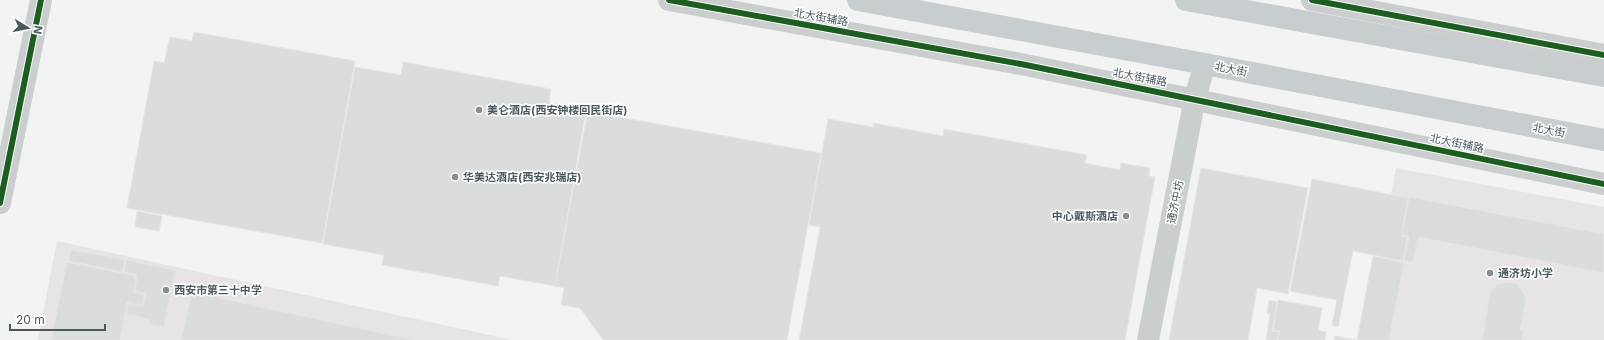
<svg xmlns="http://www.w3.org/2000/svg" width="1604" height="340" viewBox="0 0 1604 340" font-family="Inter,'Noto Sans SC',sans-serif">
  <style>
    .education { fill: #e6e4e5 }
    .building { fill: #dbdcdc; stroke: #e5e5e6 }
    .lines { fill: none; stroke-linecap: round; stroke-linejoin: round }
    .minor { stroke: #cbcecf; stroke-width: 22 }
    .primary { stroke: #c8cdcf; stroke-width: 22 }
    .cycleway-casing { stroke: #fff; stroke-width: 8 }
    .cycleway { stroke: #1b5e20; stroke-width: 6 }
    .poi-dot { fill: #868f93; stroke: #fff; stroke-width: 1.5 }
    .labels { text-anchor: middle; dominant-baseline: central; stroke-width: 3; stroke-linejoin: round; paint-order: stroke }
    .street-label { font-size: 11px; fill: #4a5960; stroke: #fff }
    .poi-label { font-size: 11px; font-weight: bold; fill: #4a5960; stroke: #fff; text-anchor: start }
  </style>
  <rect width="100%" height="100%" fill="#f4f3f3"/>
  <g class="education">
    <path d="M1396,168L1604,207V340H1364Z"/>
    <path d="M57,241L512,340H38Z"/>
  </g>
  <g class="building">
    <path d="M194,32L355,61L322,243L127,208L154,61L164,63L170,37L192,41Z"/>
    <path d="M403,62L551,89L549,103L586,110L555,286L500,276L498,286L382,265L384,255L323,244L355,67L401,75Z"/>
    <path d="M588,110L624,118L821,153L787,340H603L580,308L561,305L564,288L555,286Z"/>
    <path d="M828,119L873,127V123L943,136L944,129L1087,155L1085,163L1120,170L1121,163L1150,168L1149,176L1155,177L1125,340H799L820,227L809,225Z"/>
    <path d="M1201,168L1308,188L1288,294L1257,288L1248,340H1169Z"/>
    <path d="M1312,179L1408,198L1401,236L1407,237L1403,261L1353,251L1338,327L1332,325L1337,300L1290,291Z"/>
    <path d="M1409,197L1604,234V273L1418,237L1413,262L1404,260L1409,236L1402,235Z"/>
    <path d="M137,211L162,216L159,231L135,227Z"/>
    <path d="M71,250L125,260L123,272L69,261Z"/>
    <path d="M1373,256L1404,263L1389,340H1357Z"/>
    <path d="M126,260L175,270L164,327L149,324L150,319L127,314L128,304L143,307L146,293L135,291L137,275L124,272Z"/>
    <path d="M67,262L136,276L133,292L144,294L142,305L127,302L120,340H51Z"/>
    <path d="M1507,282L1518,284L1524,294L1526,301L1520,330H1524L1522,340H1482L1490,293L1498,284Z"/>
    <path d="M192,292L414,340H181Z"/>
    <path d="M1269,300L1277,302L1272,331L1279,332L1277,340H1266L1270,314H1267Z"/>
    <path d="M1278,300L1322,308L1318,330L1326,332L1325,340H1278L1280,331L1273,330Z"/>
    <path d="M1335,336L1356,340H1334Z"/>
  </g>
  <g class="lines">
    <g class="minor">
      <path d="M669,0L1021,64L1604,184"/>
      <path d="M1312,0L1604,55"/>
      <path d="M0,203L41,0"/>
      <path d="M1148,340L1195,98L1205,64"/>
    </g>
    <g class="primary">
      <path d="M858,0L1205,64L1604,140"/>
      <path d="M1186,0L1604,76"/>
    </g>
    <g class="cycleway-casing">
      <g id="cycleway">
        <path d="M669,0L1021,64L1604,184"/>
        <path d="M1312,0L1604,55"/>
        <path d="M0,203L41,0"/>
      </g>
    </g>
    <use href="#cycleway" class="cycleway"/>
  </g>
  <g class="poi-dot">
    <circle cx="479" cy="110" r="4"/>
    <circle cx="455" cy="177" r="4"/>
    <circle cx="1126" cy="216" r="4"/>
    <circle cx="1490" cy="273" r="4"/>
    <circle cx="166" cy="290" r="4"/>
  </g>
  <g class="labels">
    <g class="street-label">
      <text transform="translate(821 17) rotate(10)">北大街辅路</text>
      <text transform="translate(1231 69) rotate(11)">北大街</text>
      <text transform="translate(1140 77) rotate(11)">北大街辅路</text>
      <text transform="translate(1549 130) rotate(11)">北大街</text>
      <text transform="translate(1457 143) rotate(12)">北大街辅路</text>
      <text transform="translate(1175 202) rotate(-79)">通济中坊</text>
    </g>
    <g class="poi-label">
      <text x="487" y="110">美仑酒店(西安钟楼回民街店)</text>
      <text x="463" y="177">华美达酒店(西安兆瑞店)</text>
      <text x="1118" y="216" text-anchor="end">中心戴斯酒店</text>
      <text x="1498" y="273">通济坊小学</text>
      <text x="174" y="290">西安市第三十中学</text>
    </g>
  </g>
  <g transform="translate(28 28) rotate(100)" stroke="#ffffff" stroke-width="3" paint-order="stroke">
  <path d="M0-3L7 15L0 10L-7 15Z" fill="#4a5960"/>
  <text y="-6" font-size="11" font-weight="bold" text-anchor="middle" fill="#4a5960">N</text>
  </g>
  <path d="M10 324v6h95v-6" fill="none" stroke="#4a5960" stroke-width="2"/>
  <text x="16" y="324" font-size="12" fill="#4a5960" stroke="#ffffff" stroke-width="3" paint-order="stroke">20 m</text>
</svg>
